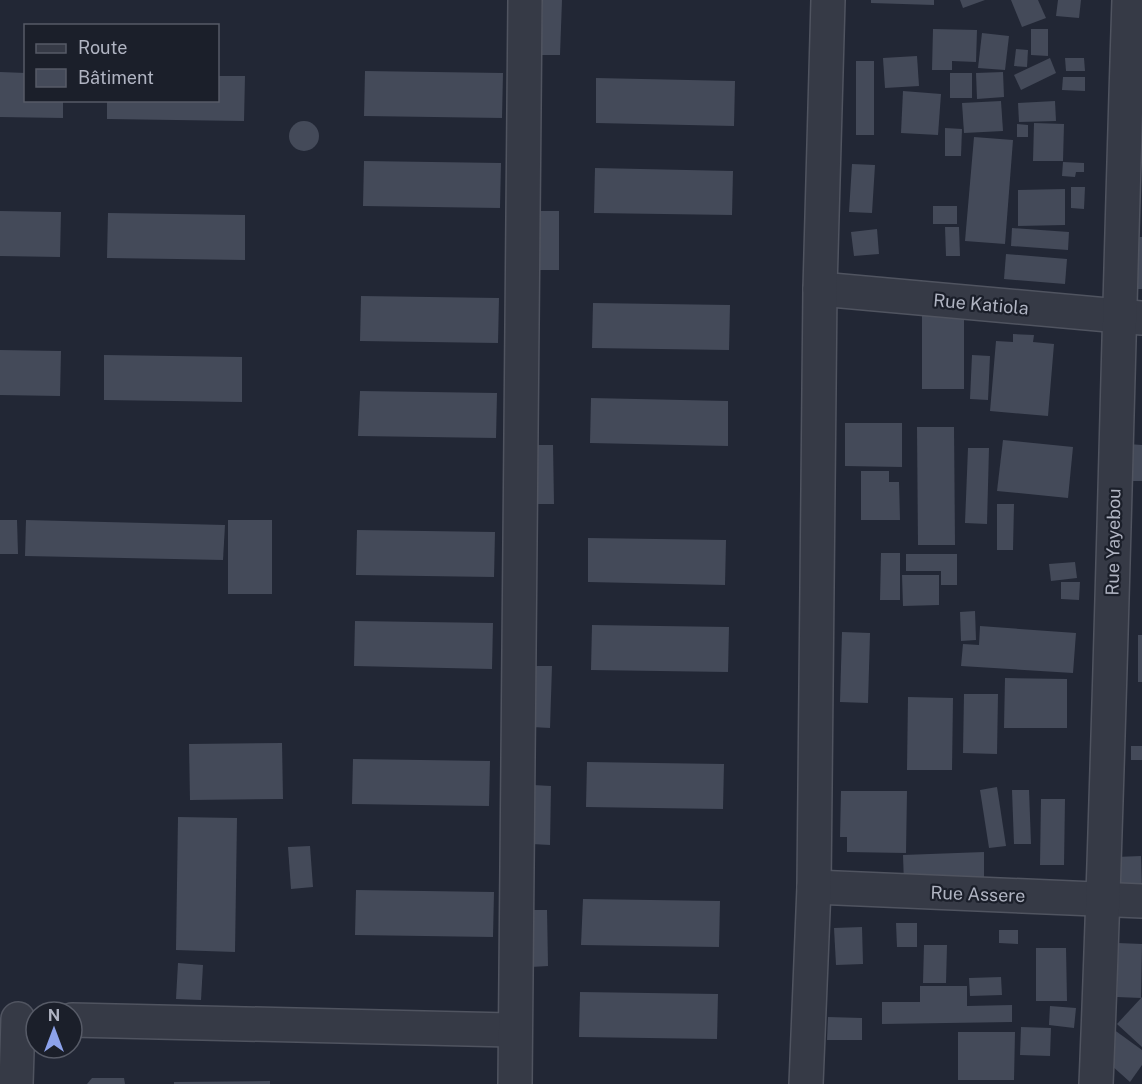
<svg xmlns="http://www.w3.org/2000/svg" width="1142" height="1084" viewBox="0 0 1142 1084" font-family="'Public Sans',sans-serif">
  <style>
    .building { fill: #444a59 }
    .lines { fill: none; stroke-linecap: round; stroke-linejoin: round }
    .minor-casing { stroke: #505460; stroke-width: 36 }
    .minor { stroke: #363a46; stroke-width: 33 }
    .labels { text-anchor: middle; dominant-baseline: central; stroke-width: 4.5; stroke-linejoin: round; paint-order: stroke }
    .street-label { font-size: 18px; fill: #b0b4c2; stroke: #1b1f2a }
  </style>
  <rect width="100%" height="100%" fill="#222735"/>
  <g class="building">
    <path d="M543,0H562L560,55H541Z"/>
    <path d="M871,0H934V5L871,3Z"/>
    <path d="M960,0H985L963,8Z"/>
    <path d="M1011,0H1038L1046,18L1022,27Z"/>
    <path d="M1058,0H1081L1079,18L1056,16Z"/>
    <path d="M933,29L977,30L976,62L952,61V70H932Z"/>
    <path d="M1031,29H1048V56L1031,55Z"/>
    <path d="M982,33L1009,36L1005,70L978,68Z"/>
    <path d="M1016,49L1028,50L1027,67L1014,66Z"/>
    <path d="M917,56L919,86L885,88L883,58Z"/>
    <path d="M1050,58L1056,73L1021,90L1014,75Z"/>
    <path d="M1065,58H1084L1085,71H1066Z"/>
    <rect x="856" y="61" width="18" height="74"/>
    <path d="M365,71L503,73L502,118L364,116Z"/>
    <path d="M0,72L26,73V100H63V118L0,117Z"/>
    <path d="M1003,72L1004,97L977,99L976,73Z"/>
    <rect x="950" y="73" width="22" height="25"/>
    <path d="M218,76H245L244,121L107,119V100H218Z"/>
    <path d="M1063,77H1085V91L1062,90Z"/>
    <path d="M596,78L735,81L734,126L596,123Z"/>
    <path d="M903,91L941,94L938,135L901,133Z"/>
    <path d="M1001,101L1003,131L964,133L962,103Z"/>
    <path d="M1055,101L1056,121L1019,122L1018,103Z"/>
    <circle cx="304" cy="136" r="15"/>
    <path d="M1034,123L1064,124L1063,161H1033Z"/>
    <path d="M1017,124L1028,125V137H1017Z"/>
    <path d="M945,128L962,129L961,156H945Z"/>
    <path d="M974,137L1013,140L1005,244L965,241Z"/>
    <path d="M364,161L501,163L500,208L363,206Z"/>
    <path d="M1063,162L1084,163V172H1076L1075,177L1062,176Z"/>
    <path d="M852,164L875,165L872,213L849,212Z"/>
    <path d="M595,168L733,171L732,215L594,213Z"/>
    <path d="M1071,187H1085L1084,209L1071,208Z"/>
    <path d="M1065,189V225L1018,226V190Z"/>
    <rect x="933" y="206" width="24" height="18"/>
    <path d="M0,211L61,212L60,257L0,256Z"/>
    <rect x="540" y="211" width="19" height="59"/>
    <path d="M108,213L245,215V260L107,258Z"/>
    <path d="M945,227H959L960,256H946Z"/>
    <path d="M1012,228L1069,232L1068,250L1011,246Z"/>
    <path d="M877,229L879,254L854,256L851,232Z"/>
    <rect x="1135" y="237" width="7" height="52"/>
    <path d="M1006,254L1067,259L1065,284L1004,279Z"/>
    <path d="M361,296L499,298L498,343L360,341Z"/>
    <path d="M593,303L730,305L729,350L592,348Z"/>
    <rect x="922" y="313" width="42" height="76"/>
    <path d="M1013,334L1034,335L1033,342L1054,344L1048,416L990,411L996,341L1013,342Z"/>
    <path d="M0,350L61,351L60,396L0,395Z"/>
    <path d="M104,355L242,357V402L104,400Z"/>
    <path d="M972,355L990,356L988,400L970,399Z"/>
    <path d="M360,391L497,393L496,438L358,436Z"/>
    <path d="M591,398L728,401V446L590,443Z"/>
    <path d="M845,423H902V467L845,466Z"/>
    <path d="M917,427H954L955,545H918Z"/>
    <path d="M1003,440L1073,447L1068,498L997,491Z"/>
    <path d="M1128,444L1142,445V481H1128Z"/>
    <path d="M536,445H553L554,504H536Z"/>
    <path d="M968,448H989L987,524L965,523Z"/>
    <path d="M861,471H889V482H899L900,520H861Z"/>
    <path d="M997,504H1014L1013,550H997Z"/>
    <path d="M0,520H17L18,554H0Z"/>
    <path d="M26,520L225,525L223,560L25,556Z"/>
    <rect x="228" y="520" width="44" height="74"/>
    <path d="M357,530L495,532L494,577L356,575Z"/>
    <path d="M588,538L726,540L725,585L588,582Z"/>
    <path d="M881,553H900V600H880Z"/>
    <path d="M906,554H957V585H941V571H906Z"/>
    <path d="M1075,562L1077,578L1051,581L1049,564Z"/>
    <path d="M902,575H939V605L903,606Z"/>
    <path d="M1061,582H1080L1079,600L1061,599Z"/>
    <path d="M975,611L976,640L961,641L960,612Z"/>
    <path d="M355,621L493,623L492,669L354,666Z"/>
    <path d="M592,625L729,627L728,672L591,670Z"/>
    <path d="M980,626L1076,633L1073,673L961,666L963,644L979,645Z"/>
    <path d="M842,632L870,633L868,703L840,702Z"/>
    <rect x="1138" y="635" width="4" height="47"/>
    <path d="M535,666H552L550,728L532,727Z"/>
    <path d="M1005,678L1067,679V728H1004Z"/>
    <path d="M964,694H998L997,754L963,753Z"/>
    <path d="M908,697L953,698L952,770H907Z"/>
    <path d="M282,743L283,799L190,800L189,744Z"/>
    <rect x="1131" y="746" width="11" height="14"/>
    <path d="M353,759L490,761L489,806L352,804Z"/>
    <path d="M587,762L724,764L723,809L586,807Z"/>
    <path d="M533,785L551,786L550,845L532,844Z"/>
    <path d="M997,787L1006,846L989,848L980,790Z"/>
    <path d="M1012,790H1029L1031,844H1014Z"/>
    <path d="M841,791H907L906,853L847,852V837H840Z"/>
    <path d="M1041,799H1065L1064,865H1040Z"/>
    <path d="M178,817L237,818L235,952L176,950Z"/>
    <path d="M310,846L313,887L291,889L288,847Z"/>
    <path d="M984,852V881L904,884L903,855Z"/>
    <path d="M1141,856L1142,891L1117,886L1116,857Z"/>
    <path d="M356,890L494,892L493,937L355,935Z"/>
    <path d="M583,899L720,901L719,947L581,945Z"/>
    <path d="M530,910H547L548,966L531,967Z"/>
    <path d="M896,923H917V947H897Z"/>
    <path d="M862,927L863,964L836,965L834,928Z"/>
    <path d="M999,930H1018V944L999,943Z"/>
    <path d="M1118,943L1142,944L1141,998L1117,997Z"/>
    <path d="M924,945H947L946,983H923Z"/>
    <path d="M1036,948H1066L1067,1001H1036Z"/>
    <path d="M178,963L203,965L201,1000L176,999Z"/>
    <path d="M1001,977L1002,995L970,996L969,978Z"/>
    <path d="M920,986H967V1006L1012,1005V1022L882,1024V1002H920Z"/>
    <path d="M580,992L718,994L717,1039L579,1037Z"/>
    <path d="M1142,997V1047L1117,1024Z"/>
    <path d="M1050,1006L1076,1008L1074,1028L1049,1025Z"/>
    <path d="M828,1017L862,1018V1040H827Z"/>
    <path d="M1021,1027L1051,1028L1050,1056L1020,1055Z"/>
    <path d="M1113,1029L1142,1050V1065L1130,1082L1111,1065Z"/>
    <path d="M958,1032H1015L1014,1080H958Z"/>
    <path d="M92,1078H124L125,1084H87Z"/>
    <path d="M270,1081V1084H174V1082Z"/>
  </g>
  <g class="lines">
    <g class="minor-casing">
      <g id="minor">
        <path d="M820,289L1142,318"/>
        <path d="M814,887L1142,901"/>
        <path d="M72,1020L515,1030"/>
        <path d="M16,1084L18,1019"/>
        <path d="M515,1084L525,0"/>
        <path d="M806,1084L814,887L820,289L828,0"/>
        <path d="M1096,1084C1111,723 1117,361 1129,0"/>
      </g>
    </g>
    <use href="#minor" class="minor"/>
  </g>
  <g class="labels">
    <g class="street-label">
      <text transform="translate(981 304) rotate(5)">Rue Katiola</text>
      <text transform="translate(1113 542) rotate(-89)">Rue Yayebou</text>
      <text transform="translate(978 894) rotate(2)">Rue Assere</text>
    </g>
  </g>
  <rect x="24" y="24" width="195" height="78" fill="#1b1f2a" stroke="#575b67" stroke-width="1.5"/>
  <rect x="36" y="44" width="30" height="9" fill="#363a46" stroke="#575b67" stroke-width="1.5"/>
  <text x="78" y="54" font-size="18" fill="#b0b4c2">Route</text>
  <rect x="36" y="69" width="30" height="18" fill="#444a59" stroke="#575b67" stroke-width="1.5"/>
  <text x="78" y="84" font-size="18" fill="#b0b4c2">Bâtiment</text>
  <g transform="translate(54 1030)"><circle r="28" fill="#1b1f2a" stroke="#575b67" stroke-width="1.5"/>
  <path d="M0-4.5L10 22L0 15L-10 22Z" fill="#8ca2eb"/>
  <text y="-9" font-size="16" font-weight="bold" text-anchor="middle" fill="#b0b4c2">N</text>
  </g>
</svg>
